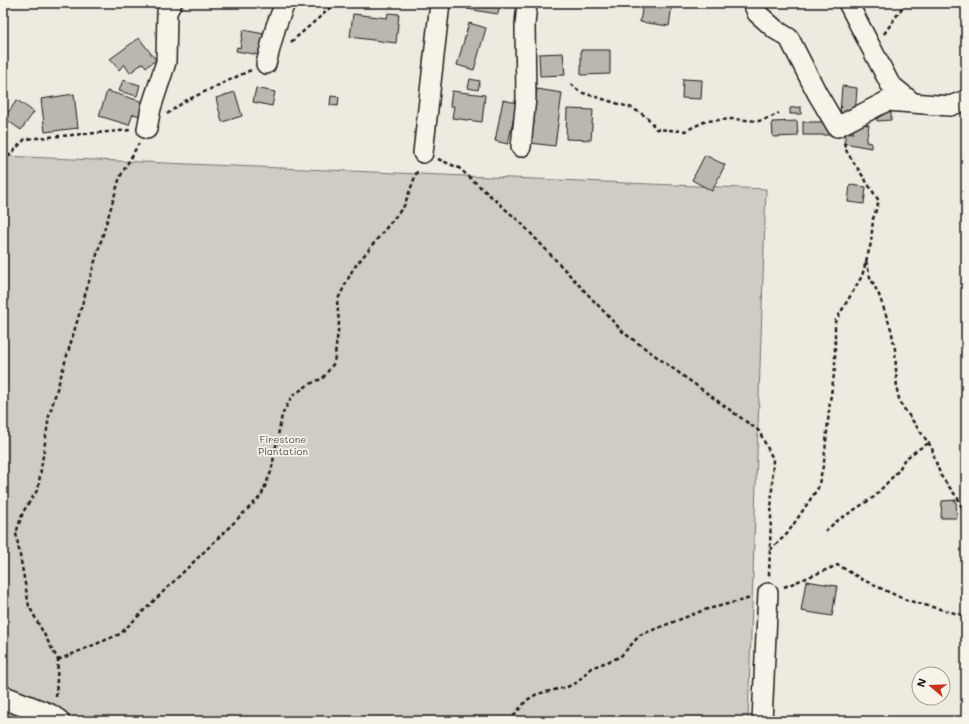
<svg xmlns="http://www.w3.org/2000/svg" width="969" height="724" viewBox="0 0 969 724" font-family="Mali,sans-serif">
  <style>
    .green { fill: #cfccc3; stroke: #767470 }
    .building { fill: #bab7af; stroke: #1c1c1c }
    .lines { fill: none; stroke-linecap: round; stroke-linejoin: round }
    .minor-casing { stroke: #1c1c1c; stroke-width: 22 }
    .major-casing { stroke: #1c1c1c; stroke-width: 25 }
    .path { stroke: #1c1c1c; stroke-width: 2.5; stroke-dasharray: 4 3; stroke-linecap: butt }
    .minor { stroke: #f7f3e8; stroke-width: 19 }
    .major { stroke: #f7f3e8; stroke-width: 22 }
    .labels { text-anchor: middle; dominant-baseline: central; stroke-width: 3.5; stroke-linejoin: round; paint-order: stroke }
    .park-label { font-size: 10px; fill: #52514e; stroke: #f7f3e8 }
  </style>
  <rect width="100%" height="100%" fill="#eeeae0"/>
  <filter id="ink" filterUnits="userSpaceOnUse"><feTurbulence type="fractalNoise" baseFrequency=".025" numOctaves="2"/><feDisplacementMap in="SourceGraphic" scale="8" xChannelSelector="R" yChannelSelector="G"/><feConvolveMatrix kernelMatrix="1 2 1 2 8 2 1 2 1" color-interpolation-filters="sRGB"/></filter>
  <g filter="url(#ink)">
    <path class="green" d="M3,156L766,189L748,721H3Z"/>
    <g class="building">
      <path d="M463,3H500L498,14L467,9L468,4Z"/>
      <path d="M643,3L672,5L669,26L640,22Z"/>
      <path d="M388,13L399,14L396,43L350,37L353,14L387,18Z"/>
      <path d="M469,23L486,28L474,70L457,65Z"/>
      <path d="M243,30L264,34L260,55L236,51L237,47L240,48Z"/>
      <path d="M139,38L156,60L146,67L143,63L130,73L124,64L119,70L110,59Z"/>
      <path d="M581,50H610V74L581,75Z"/>
      <path d="M563,53L565,75L540,76L539,54Z"/>
      <path d="M470,79L480,81L478,90L468,88Z"/>
      <path d="M683,79L702,80L701,99L682,98Z"/>
      <path d="M123,80L140,85L137,96L119,91Z"/>
      <path d="M842,86L857,88L855,115L840,114Z"/>
      <path d="M256,88L275,92L272,106L253,102Z"/>
      <path d="M537,89L562,93L555,146L530,143Z"/>
      <path d="M107,91L147,103L143,117L133,114L129,125L99,116Z"/>
      <path d="M452,91L485,95L482,122L452,118L454,106H450Z"/>
      <path d="M235,92L242,116L222,122L216,98Z"/>
      <path d="M74,94L78,128L45,132L41,99Z"/>
      <path d="M331,96L339,97L338,106L330,105Z"/>
      <path d="M17,100L34,112L21,130L4,118Z"/>
      <path d="M503,100L517,103L508,144L495,141Z"/>
      <path d="M801,107V114H790V108Z"/>
      <path d="M567,109L593,110L591,140L566,139Z"/>
      <path d="M877,110H891V120L877,121Z"/>
      <path d="M797,121L798,136L773,137L772,122Z"/>
      <rect x="803" y="122" width="26" height="13"/>
      <path d="M855,123L869,125L866,142L871,143V148L844,143L846,132L853,133Z"/>
      <path d="M705,155L725,165L712,191L692,180Z"/>
      <path d="M850,185L866,187L864,204L848,202Z"/>
      <path d="M956,500L957,518H941L942,501Z"/>
      <path d="M806,581L837,586L832,616L801,611Z"/>
    </g>
    <g class="lines">
      <g class="minor-casing">
        <g id="minor">
          <path d="M753,3L757,13L776,30L789,38L817,93L837,127L887,101L950,106L966,100"/>
          <path d="M848,3L890,84L912,102"/>
          <path d="M266,64L276,26L285,3"/>
          <path d="M147,129L151,108L166,62L167,12L172,3"/>
          <path d="M521,147L526,98L525,25L527,3"/>
          <path d="M423,153L440,3"/>
          <path d="M762,721L768,593"/>
        </g>
      </g>
      <g class="major-casing">
        <path id="major" d="M3,697L49,715L58,721"/>
      </g>
      <g class="path">
        <path d="M884,34L902,8L903,3"/>
        <path d="M291,42L336,3"/>
        <path d="M571,84L580,92L632,108L647,117L656,129L685,131L706,121L732,119L759,121L769,118L779,113"/>
        <path d="M167,114L185,101L251,70"/>
        <path d="M438,159L459,168L521,223L624,333L759,431L773,459L769,576"/>
        <path d="M3,162L25,139L131,130"/>
        <path d="M866,261L870,277L879,295L891,329L895,349L897,390L900,403L932,448L934,457L941,476L959,500L966,520"/>
        <path d="M825,531L837,521L874,497L899,470L904,460L917,450L929,443"/>
        <path d="M770,550L787,534L818,488L824,462L830,401L835,368V322L862,276L871,243L873,219L879,201L847,152L844,143"/>
        <path d="M784,587L838,565L863,580L906,600L966,616"/>
        <path d="M58,660L120,634L261,496L271,472L282,415L292,396L308,385L323,378L334,363L339,323L337,301L353,269L404,206L418,169"/>
        <path d="M56,697L58,660L29,606L16,533L23,512L38,489L49,416L120,177L139,143"/>
        <path d="M509,721L527,700L537,694L567,687L576,683L591,668L620,657L640,635L704,610L751,598"/>
      </g>
      <use href="#minor" class="minor"/>
      <use href="#major" class="major"/>
    </g>
  </g>
  <g class="labels">
    <g class="park-label">
      <text x="283" y="439">Firestone<tspan x="283" dy="12">Plantation</tspan></text>
    </g>
  </g>
  <rect width="969" height="724" fill="none" stroke="#f7f3e8" stroke-width="16"/>
  <rect x="8" y="8" width="953" height="708" fill="none" stroke="#1c1c1c" stroke-width="1.5" filter="url(#ink)"/>
  <g transform="translate(931 686) rotate(289)"><circle r="19" fill="#f7f3e8" stroke="#9f9d96"/>
  <path d="M0-3L7 15L0 10L-7 15Z" fill="#c8321e"/>
  <text y="-6" font-size="11" font-weight="bold" text-anchor="middle" fill="#1c1c1c">N</text>
  </g>
</svg>
